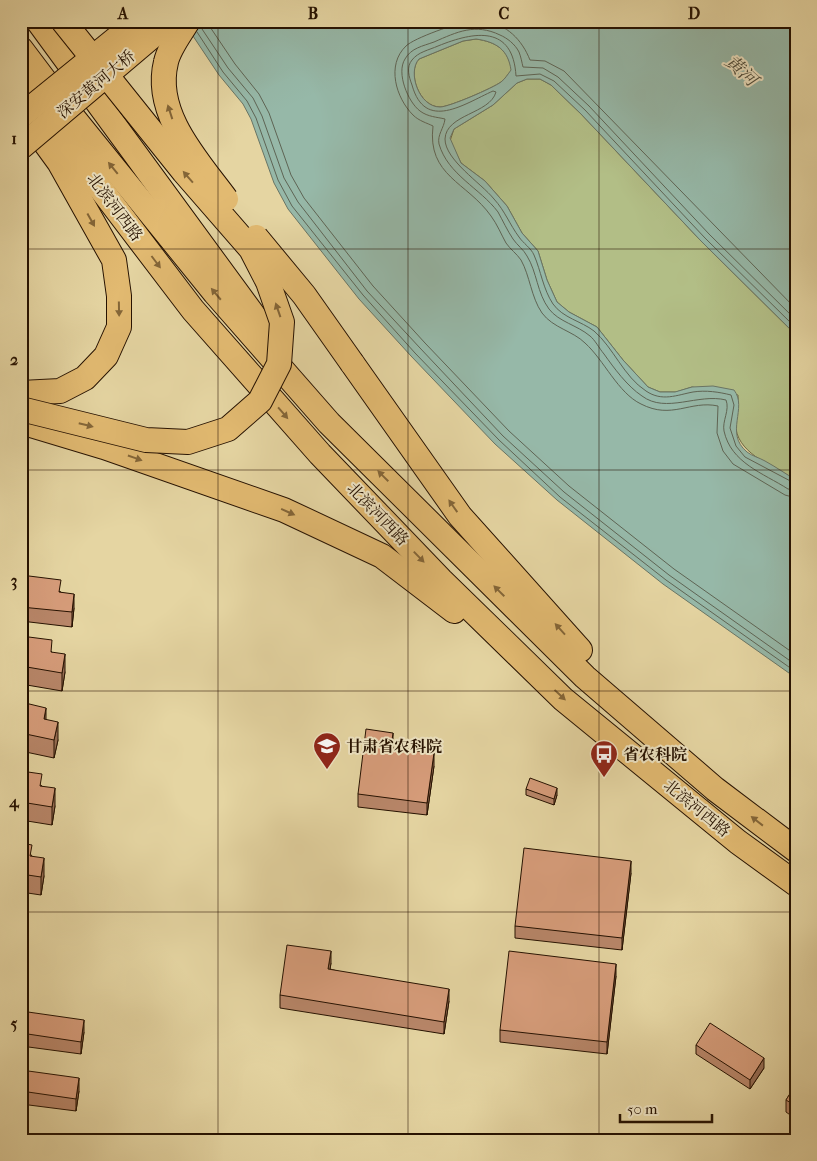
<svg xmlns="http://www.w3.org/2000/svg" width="817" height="1161" viewBox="0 0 817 1161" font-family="'IM FELL French Canon','Noto Serif SC',serif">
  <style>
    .green { fill: #b2be86; stroke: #6c6843 }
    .water { fill: #96b8a8; stroke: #697565; fill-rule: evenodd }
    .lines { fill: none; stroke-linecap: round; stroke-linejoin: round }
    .shore { stroke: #5e6454; stroke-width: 1 }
    .primary-casing { stroke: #251100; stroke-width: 26 }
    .primary { stroke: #e2ba71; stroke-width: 24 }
    .primary-bridge-casing { stroke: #251100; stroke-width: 26; stroke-linecap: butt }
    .primary-bridge { stroke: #e2ba71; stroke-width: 24 }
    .wall { fill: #b88669; stroke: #251100 }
    .shaded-wall { fill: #966d55; stroke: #251100 }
    .building { fill: #d69c7a; stroke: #251100 }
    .oneway { fill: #846638 }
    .grid { fill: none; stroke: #251100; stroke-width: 1; stroke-opacity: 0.55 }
    .labels { text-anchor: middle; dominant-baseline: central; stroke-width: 4; stroke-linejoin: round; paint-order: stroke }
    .street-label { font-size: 16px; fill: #251100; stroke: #eee4c3 }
    .poi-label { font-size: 16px; font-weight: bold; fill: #251100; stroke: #eee4c3; text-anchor: start }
    .water-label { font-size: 18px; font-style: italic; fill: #4d4b3b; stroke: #eee4c3 }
    .neatline { fill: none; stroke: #251100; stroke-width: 2 }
    .grid-label { font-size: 16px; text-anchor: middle; font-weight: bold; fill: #251100 }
  </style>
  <rect width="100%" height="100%" fill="#e5d5a2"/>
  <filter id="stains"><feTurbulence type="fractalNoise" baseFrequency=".004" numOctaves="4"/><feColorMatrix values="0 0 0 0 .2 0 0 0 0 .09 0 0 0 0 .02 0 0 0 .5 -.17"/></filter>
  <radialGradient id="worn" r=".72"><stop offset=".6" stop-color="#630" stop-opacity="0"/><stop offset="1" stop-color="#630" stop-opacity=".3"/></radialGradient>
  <g class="green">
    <path d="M476,39C497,42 508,50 512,70C508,74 505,79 501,82C493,88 449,107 440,107C419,107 407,72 419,59L463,41Z"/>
    <path d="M527,79H540L551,85L581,114L701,241L796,335V480C775,467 740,455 736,429C734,418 739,406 738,395L692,387L676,392H660L648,387L623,360L597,327L569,312L557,302L547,280L538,251L522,233L507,206L485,181L461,163L450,141L454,129L493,105L517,83Z"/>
  </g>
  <path class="water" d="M183,21H796V335L701,241L581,114L551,85L540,79H527L517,83L493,105L454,129L450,138L461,163L485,181L507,206L522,233L538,251L547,280L557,302L569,312L597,327L623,360L648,387L660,392H675L692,387L713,386L734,390C748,408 724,433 747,452C752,456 760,458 765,461C776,467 786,474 796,480V678L663,584L557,500L495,444L411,356L359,299L288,209L274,183L251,119L243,104L219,75ZM476,39C497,42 508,50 511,70C508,74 505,79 501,82C493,88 449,107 440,107C419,107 407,72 419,59L463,41Z"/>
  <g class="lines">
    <g class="shore">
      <path d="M206,21L235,64L259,94L269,113L291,175L304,198L373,286L425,343L509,431L569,486L674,569L796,655"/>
      <path d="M470,21C457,23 414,38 406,46C386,65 396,98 413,115C419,121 427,123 433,126C427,176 467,182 491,216C497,224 501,234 506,243C510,249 517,254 521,260C530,276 531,297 542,313C553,328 573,331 585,343C604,360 618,393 641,404C672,420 690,400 718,406L717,433L723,451L733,464L785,495L796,498"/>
      <path d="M484,21C507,24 522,40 530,60L545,61L564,71L796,309"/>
      <path d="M200,26L228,68L253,98L262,116L284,178L298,202L367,291L420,348L503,436L564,492L669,575L796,665"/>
      <path d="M197,32L223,72L247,101L256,118L278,180L292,206L363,295L415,353L499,440L560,497L666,580L796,672"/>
      <path d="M796,320L709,234L589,106L558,77L543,68L523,67C522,63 521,57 519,52C515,44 507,38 500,35C475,23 457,32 434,42C423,46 411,48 405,59C396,73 408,102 420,111C428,117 437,117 445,119C444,128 437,135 439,144C448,175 480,188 498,212C503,221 507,230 513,239C517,245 524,250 527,256C537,272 537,293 549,309C559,322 577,325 590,336C595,340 599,348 604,354C614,368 627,386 642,396C666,414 698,393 726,400C730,410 722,421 724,431C731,463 763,473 788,489L796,490"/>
      <path d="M796,328L705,238L585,110L554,81L540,74L516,76C513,25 475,31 438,46C429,50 418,52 412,60C406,67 409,77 412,85C425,132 464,104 493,91L496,92C490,114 446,114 445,139C445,160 481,183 494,199C505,211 510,225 519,237C523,243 531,248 534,255C541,271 543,289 553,304C563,318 581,321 594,331C613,347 624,377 646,391C662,402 677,395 693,392C706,390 719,392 731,395L734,405L730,428L736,446L745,457L796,484"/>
    </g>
    <g class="primary-casing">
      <g id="primary">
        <path d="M38,21L262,327"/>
        <path d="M21,49L67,110L215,293L329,423L585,677L715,789L796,850"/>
        <path d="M21,84L193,310L320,454L441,580L563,699L738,842L796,884"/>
        <path d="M352,363L460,516L580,650"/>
        <path d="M21,393L60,391L85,378L106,356L119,327V296L114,260L59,162L27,118"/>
        <path d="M21,422L104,447L284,510L382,556L454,611"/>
      </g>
    </g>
    <use href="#primary" class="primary"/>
    <g class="primary-bridge-casing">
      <g id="primary-bridge">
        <path d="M188,21C181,33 169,48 166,62C153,114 198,161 226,199"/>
        <path d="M21,116L138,21"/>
        <path d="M21,147L170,21"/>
        <path d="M256,237L304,295L352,363"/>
        <path d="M21,409L146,440L188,442L228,429L260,401L279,364L282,322L268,282L251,249L184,172L63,21"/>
      </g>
    </g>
    <use href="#primary-bridge" class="primary-bridge"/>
  </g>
  <g class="wall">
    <path d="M21,575L61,592L74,608L72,627L21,621Z"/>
    <path d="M21,636L52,652L65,672L62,691L21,684Z"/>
    <path d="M21,702L46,719L58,740L54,758L21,751Z"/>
    <path d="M393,745V749L434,766L427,815L358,807V794Z"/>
    <path d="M21,771L42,786L55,806L52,825L21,820Z"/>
    <path d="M526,789L557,795L554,805L526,795Z"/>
    <path d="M21,843L32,856L44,876L41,895L21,892Z"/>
    <path d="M631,873L622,950L515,938V926Z"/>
    <path d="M331,963L330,969L449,1001L444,1034L280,1008V995Z"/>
    <path d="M616,976L607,1054L500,1042V1030Z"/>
    <path d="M21,1011L84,1032L81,1054L21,1046Z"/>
    <path d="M696,1045L764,1068L750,1089L696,1054Z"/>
    <path d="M21,1070L79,1091L76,1111L21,1104Z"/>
    <path d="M796,1084V1119L786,1112V1100Z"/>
  </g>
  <g class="shaded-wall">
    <path d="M74,594V608L72,627V612Z"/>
    <path d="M65,654V672L62,691V673Z"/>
    <path d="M46,708V726L44,719Z"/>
    <path d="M58,722V740L54,758V740Z"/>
    <path d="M393,733V745L391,761V748Z"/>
    <path d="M434,753V766L427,815V803Z"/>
    <path d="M55,788V806L52,825V807Z"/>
    <path d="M557,788V795L554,805V799Z"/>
    <path d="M44,858V876L41,895V877Z"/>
    <path d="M631,861V873L622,950V938Z"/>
    <path d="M331,951V963L328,981V969Z"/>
    <path d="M616,964V976L607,1054V1042Z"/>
    <path d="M449,989V1001L444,1034V1022Z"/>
    <path d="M84,1020V1032L81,1054V1042Z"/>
    <path d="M764,1058V1068L750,1089V1080Z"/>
    <path d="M79,1078V1091L76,1111V1099Z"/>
  </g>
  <g class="building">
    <path d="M21,575L61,580L59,592L74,594L72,612L21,607Z"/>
    <path d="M21,636L52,640L51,652L65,654L62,673L21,666Z"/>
    <path d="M21,702L46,708L44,719L58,722L54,740L21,733Z"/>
    <path d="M366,729L393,733L391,748L434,753L427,803L358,794Z"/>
    <path d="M21,771L42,774L40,786L55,788L52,807L21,802Z"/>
    <path d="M530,778L557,788L554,799L526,789Z"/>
    <path d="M21,843L32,845L30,856L44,858L41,877L21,874Z"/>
    <path d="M524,848L631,861L622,938L515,926Z"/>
    <path d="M287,945L331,951L328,969L449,989L444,1022L280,995Z"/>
    <path d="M509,951L616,964L607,1042L500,1030Z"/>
    <path d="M21,1011L84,1020L81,1042L21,1033Z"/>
    <path d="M710,1023L764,1058L750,1080L696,1045Z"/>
    <path d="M21,1070L79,1078L76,1099L21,1091Z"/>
    <path d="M796,1084V1106L786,1100Z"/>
    <path d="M21,1135L54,1140H21Z"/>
    <path d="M671,1135L678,1140H668Z"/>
  </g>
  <defs><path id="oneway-solid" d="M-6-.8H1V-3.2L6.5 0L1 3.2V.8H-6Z" transform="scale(1.25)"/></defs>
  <g class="oneway">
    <use href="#oneway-solid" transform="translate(170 112) rotate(-108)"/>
    <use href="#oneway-solid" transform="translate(113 168) rotate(-129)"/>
    <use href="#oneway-solid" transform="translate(188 177) rotate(-131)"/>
    <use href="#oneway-solid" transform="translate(91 220) rotate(61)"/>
    <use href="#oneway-solid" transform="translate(156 262) rotate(53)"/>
    <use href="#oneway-solid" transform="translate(216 294) rotate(-130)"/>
    <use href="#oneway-solid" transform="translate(119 309) rotate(89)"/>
    <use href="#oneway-solid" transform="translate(278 310) rotate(-109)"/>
    <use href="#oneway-solid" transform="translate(283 413) rotate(49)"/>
    <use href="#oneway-solid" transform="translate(86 425) rotate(14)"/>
    <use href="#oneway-solid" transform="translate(135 458) rotate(19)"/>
    <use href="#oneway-solid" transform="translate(383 476) rotate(-135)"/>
    <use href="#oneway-solid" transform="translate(453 506) rotate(-125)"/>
    <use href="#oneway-solid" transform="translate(288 512) rotate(24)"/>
    <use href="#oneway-solid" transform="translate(419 557) rotate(46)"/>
    <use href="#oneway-solid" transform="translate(499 591) rotate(-135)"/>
    <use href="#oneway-solid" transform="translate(560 629) rotate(-132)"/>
    <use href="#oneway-solid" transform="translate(560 695) rotate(43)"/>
    <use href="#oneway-solid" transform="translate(757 821) rotate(-142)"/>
  </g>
  <path class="grid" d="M218,21V1140M408,21V1140M599,21V1140M21,249H796M21,470H796M21,691H796M21,912H796"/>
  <defs>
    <g id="university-pin" transform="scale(1.4375)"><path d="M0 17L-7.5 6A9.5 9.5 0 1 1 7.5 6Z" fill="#8f2418" stroke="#eee4c3"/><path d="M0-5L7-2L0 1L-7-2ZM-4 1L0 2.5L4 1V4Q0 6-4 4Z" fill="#fff"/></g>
    <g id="bus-pin" transform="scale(1.4375)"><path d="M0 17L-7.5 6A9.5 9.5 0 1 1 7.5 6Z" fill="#8f2418" stroke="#eee4c3"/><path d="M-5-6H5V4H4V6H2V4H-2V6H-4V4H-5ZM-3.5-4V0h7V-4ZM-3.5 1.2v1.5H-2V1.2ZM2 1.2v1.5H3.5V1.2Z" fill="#fff"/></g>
  </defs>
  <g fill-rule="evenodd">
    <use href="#university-pin" x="327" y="746"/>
    <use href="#bus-pin" x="604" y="754"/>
  </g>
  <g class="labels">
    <g class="street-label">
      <text transform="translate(96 84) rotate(-40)">深安黄河大桥</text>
      <text transform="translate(115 207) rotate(53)">北滨河西路</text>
      <text transform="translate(378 514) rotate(46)">北滨河西路</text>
      <text transform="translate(697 808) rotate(39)">北滨河西路</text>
    </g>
    <g class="poi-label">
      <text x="346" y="746">甘肃省农科院</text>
      <text x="623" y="754">省农科院</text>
    </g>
    <g class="water-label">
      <text transform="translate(741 71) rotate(42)">黄河</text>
    </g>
  </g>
  <rect width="817" height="1161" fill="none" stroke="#e5d5a2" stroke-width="55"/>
  <path d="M620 1114v8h92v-8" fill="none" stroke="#251100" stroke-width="2.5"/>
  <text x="627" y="1114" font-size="15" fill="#251100" stroke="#eee4c3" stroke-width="4" paint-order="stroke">50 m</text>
  <rect x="28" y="28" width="762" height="1106" class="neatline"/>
  <g class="grid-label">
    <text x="123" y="19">A</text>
    <text x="313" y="19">B</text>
    <text x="504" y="19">C</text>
    <text x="694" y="19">D</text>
    <text x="14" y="144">1</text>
    <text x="14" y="365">2</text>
    <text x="14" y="586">3</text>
    <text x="14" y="807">4</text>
    <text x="14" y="1029">5</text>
  </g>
  <rect width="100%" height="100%" filter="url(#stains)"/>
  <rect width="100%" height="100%" fill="url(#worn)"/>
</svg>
